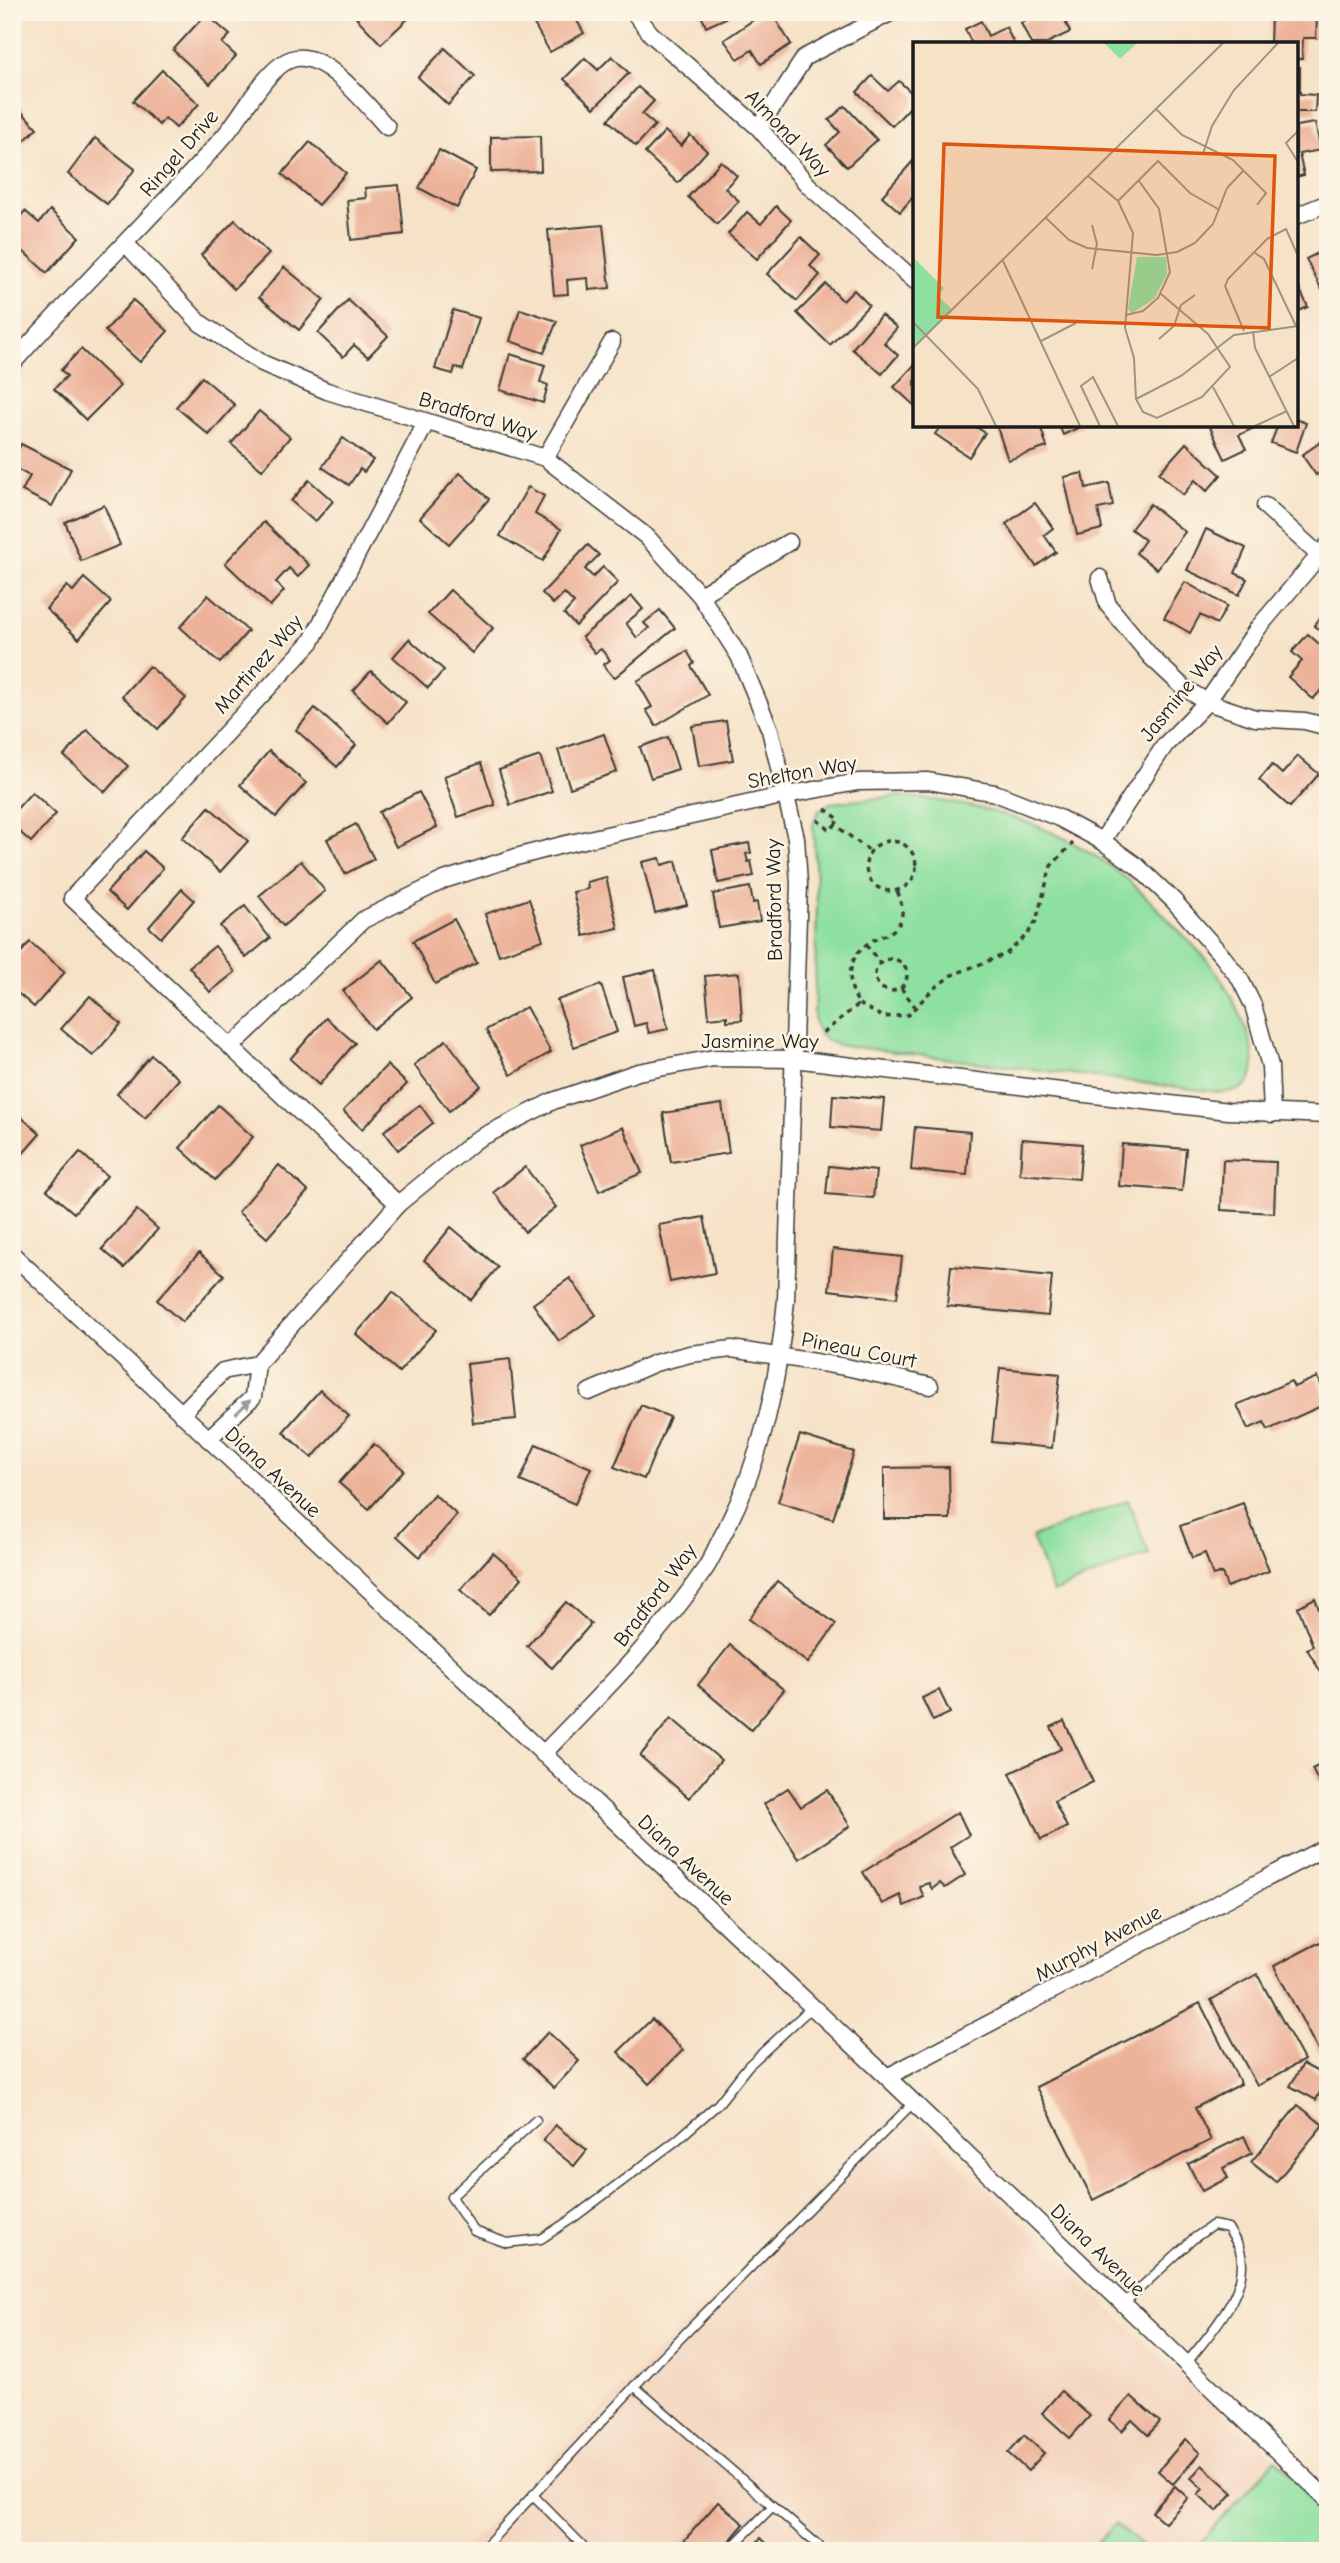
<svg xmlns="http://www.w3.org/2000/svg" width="1340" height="2563" viewBox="0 0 1340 2563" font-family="'Comic Neue',sans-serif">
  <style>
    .built { fill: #f3d4be }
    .green { fill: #8ee0a0; stroke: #557e5e; stroke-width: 2 }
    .building { fill: #edb29a }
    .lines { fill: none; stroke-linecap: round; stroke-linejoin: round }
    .lane-casing { stroke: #3d3a36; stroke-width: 11 }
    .street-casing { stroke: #3d3a36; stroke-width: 19 }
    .path { stroke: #3d3a36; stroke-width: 3.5; stroke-dasharray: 5 5; stroke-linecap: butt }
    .lane { stroke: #fff; stroke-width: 8 }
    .street { stroke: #fff; stroke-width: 16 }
    .oneway { fill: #999 }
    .labels { text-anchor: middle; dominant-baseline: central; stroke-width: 5; stroke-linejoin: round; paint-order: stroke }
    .street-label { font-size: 21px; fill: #1c1c1c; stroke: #fcf5e5 }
    .inset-road { fill: none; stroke: #9f9383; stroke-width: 2 }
    .view { fill: #de560d; fill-opacity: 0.15; stroke: #de560d; stroke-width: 3.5 }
    .inset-edge { fill: none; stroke: #1c1c1c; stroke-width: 3.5 }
  </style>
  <rect width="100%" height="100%" fill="#fcf5e5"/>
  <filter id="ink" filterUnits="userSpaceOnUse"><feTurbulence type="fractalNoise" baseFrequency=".0143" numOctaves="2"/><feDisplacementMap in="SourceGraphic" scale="14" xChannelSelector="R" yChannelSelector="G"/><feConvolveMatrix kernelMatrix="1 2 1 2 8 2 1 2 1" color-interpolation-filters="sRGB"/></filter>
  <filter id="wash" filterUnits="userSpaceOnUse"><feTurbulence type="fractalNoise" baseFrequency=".00686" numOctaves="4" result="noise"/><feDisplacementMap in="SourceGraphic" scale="28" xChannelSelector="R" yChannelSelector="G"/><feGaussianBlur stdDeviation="1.57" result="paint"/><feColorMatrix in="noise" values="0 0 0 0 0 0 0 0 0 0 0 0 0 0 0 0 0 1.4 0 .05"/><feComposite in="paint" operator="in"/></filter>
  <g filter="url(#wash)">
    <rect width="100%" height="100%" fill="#f6e2c7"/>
    <path class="built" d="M901,2106L1164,2361L1276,2459L1193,2551H1150L1115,2524L1090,2551H461Z"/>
    <g class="green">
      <path d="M899,796C977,803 1049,821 1113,868C1137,886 1157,908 1178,930C1190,942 1204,955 1214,969C1234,996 1291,1098 1217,1092L838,1045C823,1041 815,1032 814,1017L817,905L813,824L818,812L830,803Z"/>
      <path d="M1128,1500L1149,1554L1053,1592L1032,1537Z"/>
      <path d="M1276,2459L1328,2511V2551H1193Z"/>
      <path d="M1115,2524L1150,2551H1090Z"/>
    </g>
    <g id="blocks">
      <g class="building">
        <path d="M351,12H411L413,14L381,44Z"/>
        <path d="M527,12H559L560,15L572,12L584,33L550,52Z"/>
        <path d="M700,12H739L706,27Z"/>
        <path d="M765,12H771L791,44L761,64L752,50L738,59L724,40Z"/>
        <path d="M1036,12H1061L1070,32L1045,44H1031L1021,23L1037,15Z"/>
        <path d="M1082,12H1104L1088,22Z"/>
        <path d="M206,14L230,35L222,43L236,56L210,84L173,50Z"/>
        <path d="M1271,17L1317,18L1316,38H1303L1302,59H1296V44H1270Z"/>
        <path d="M981,21L988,36L1006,27L1014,44H972L965,29Z"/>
        <path d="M445,48L475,76L448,105L418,77Z"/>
        <path d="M612,56L629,73L594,108L564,79L585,58L598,70Z"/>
        <path d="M1296,67H1300V94L1316,95L1315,112H1296Z"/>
        <path d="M162,70L199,104L176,128L165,118L159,125L133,101Z"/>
        <path d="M872,76L888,91L899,81L915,96V102L892,126L857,92Z"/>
        <path d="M638,87L654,101L642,114L655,125L636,146L608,120Z"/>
        <path d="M845,106L877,140L847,167L826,145L840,132L829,120Z"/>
        <path d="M19,109L37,128L12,153V116Z"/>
        <path d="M1315,123L1321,150L1299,154L1304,175L1296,177V126Z"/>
        <path d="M665,131L681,146L690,135L707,151L678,183L645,153Z"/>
        <path d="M540,136L541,171L491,172V137Z"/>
        <path d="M95,138L135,169L107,204L68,174Z"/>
        <path d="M310,142L346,173L318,205L282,174Z"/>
        <path d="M439,150L476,170L457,208L419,188Z"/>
        <path d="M721,161L737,176L725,188L739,201L717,224L688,197Z"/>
        <path d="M913,161L915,201L912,198L900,212L882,196Z"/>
        <path d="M399,185L404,234L351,240L347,200L366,198L365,188Z"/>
        <path d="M776,206L791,220L757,259L728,234L747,212L761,224Z"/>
        <path d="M50,210L79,237L47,273L12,241V225L25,211L39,223Z"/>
        <path d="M235,220L269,254L234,289L201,255Z"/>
        <path d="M603,225L610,288L589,290L588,278L567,280L568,294L554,295L548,230Z"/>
        <path d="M801,237L820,255L810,266L820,275L797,301L767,274Z"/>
        <path d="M1322,251L1328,262V297L1326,298L1306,259Z"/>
        <path d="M284,267L324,300L299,330L259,297Z"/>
        <path d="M1296,281L1308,307L1296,312Z"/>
        <path d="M826,284L843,301L854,290L869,305L830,345L797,313Z"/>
        <path d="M133,300L168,331L140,362L105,331Z"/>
        <path d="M348,300L388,336L368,357L354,345L343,357L318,333Z"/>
        <path d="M520,309L557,321L544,353L510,341Z"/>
        <path d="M453,310L479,318L463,370L455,367L453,374L435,369Z"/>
        <path d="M881,315L897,328L884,343L898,355L882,374L852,349Z"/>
        <path d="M81,349L120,386L86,420L54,389L67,376L61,370Z"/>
        <path d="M510,354L545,365L540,382L548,385L543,403L500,390Z"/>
        <path d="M915,364V406L894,387Z"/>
        <path d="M202,377L235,405L209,435L176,407Z"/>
        <path d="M259,411L290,437L262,470L231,444Z"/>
        <path d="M1296,419L1306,423L1296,452L1271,443L1278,425H1296Z"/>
        <path d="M942,425H974L985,433L969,457L935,434Z"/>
        <path d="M1002,425H1040L1047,447L1008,460L997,427Z"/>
        <path d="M1059,425H1084L1063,435Z"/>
        <path d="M1209,425H1253L1254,428L1239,435L1246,449L1225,459Z"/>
        <path d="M1328,437V466L1316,475L1302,455Z"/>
        <path d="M343,438L373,460L364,472L360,469L349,485L322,467Z"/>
        <path d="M1186,443L1221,475L1207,491L1195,480L1183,495L1159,473Z"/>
        <path d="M21,444L71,469L52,506L22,491L30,476L12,467V461Z"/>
        <path d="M460,473L489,499L449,544L420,518Z"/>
        <path d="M1083,473L1086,488L1109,483L1113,506L1098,509L1102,529L1077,535L1064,477Z"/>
        <path d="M309,480L333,501L315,522L291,501Z"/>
        <path d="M528,487L544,496L535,514L561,529L543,561L500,536Z"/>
        <path d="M1035,503L1053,528L1044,535L1056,552L1036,566L1006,524Z"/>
        <path d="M1150,504L1185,532L1157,569L1136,553L1145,540L1131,529Z"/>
        <path d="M104,505L120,545L81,561L65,522Z"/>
        <path d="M264,522L309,565L298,577L289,568L276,582L284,591L270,606L225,563Z"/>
        <path d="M1206,529L1246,548L1235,573L1247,579L1239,595L1187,570Z"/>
        <path d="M588,545L599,555L585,569L593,577L603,567L618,582L576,626L564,614L574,603L564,593L553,604L542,593Z"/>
        <path d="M84,578L111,602L79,639L46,609L67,586L73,591Z"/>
        <path d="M1185,582L1227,606L1217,624L1200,615L1190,633L1164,618Z"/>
        <path d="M450,590L493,628L472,653L428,614Z"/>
        <path d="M208,595L248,631L220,663L180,627Z"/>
        <path d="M632,596L643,609L626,623L637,638L649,628L644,623L660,610L675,628L614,678L603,665L610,660L601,649L595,653L582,637Z"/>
        <path d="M1325,611L1328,613V637L1314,626Z"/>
        <path d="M1308,634L1328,652V683L1313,699L1288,677L1302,661L1292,652Z"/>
        <path d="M409,639L444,670L428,688L393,657Z"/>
        <path d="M687,651L694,663L691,666L708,695L656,726L646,710L652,707L637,681Z"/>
        <path d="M149,666L186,698L158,729L122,696Z"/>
        <path d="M371,671L406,702L388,723L353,691Z"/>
        <path d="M315,708L356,745L337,767L296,730Z"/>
        <path d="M726,721L733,760L699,766L692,726Z"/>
        <path d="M87,730L128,766L105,792L64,756Z"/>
        <path d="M604,734L617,772L570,788L558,750Z"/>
        <path d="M668,737L678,769L651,778L640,747Z"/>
        <path d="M269,751L306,783L276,817L240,785Z"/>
        <path d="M540,756L552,791L510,805L499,770Z"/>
        <path d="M1298,756L1319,774L1290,807L1259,780L1272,765L1282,774Z"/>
        <path d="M481,763L495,805L458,817L444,776Z"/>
        <path d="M32,792L56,814L31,842L12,825V814Z"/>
        <path d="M419,792L437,827L396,847L379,812Z"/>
        <path d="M209,807L248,841L220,872L182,838Z"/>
        <path d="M356,824L374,859L345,874L327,839Z"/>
        <path d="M749,843L751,853L746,854L748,862L751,861L754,876L718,883L712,850Z"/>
        <path d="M144,851L163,868L127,910L107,892Z"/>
        <path d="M660,858L662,865L676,861L687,905L655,913L642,862Z"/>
        <path d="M301,861L325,891L283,926L259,896Z"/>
        <path d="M606,877L618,928L584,936L573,892L588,889L587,882Z"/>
        <path d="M750,887L753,903L757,902L760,921L719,928L713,894Z"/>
        <path d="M182,889L194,900L161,938L149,927Z"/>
        <path d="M529,899L543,940L499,955L485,914Z"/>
        <path d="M245,906L270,938L246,958L220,926Z"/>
        <path d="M454,919L477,963L435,984L413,941Z"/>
        <path d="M30,942L65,972L34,1007L12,988V963Z"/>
        <path d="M215,946L235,972L210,992L189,967Z"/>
        <path d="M382,960L412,997L373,1029L343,991Z"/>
        <path d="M655,970L668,1029L649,1033L646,1023L634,1026L623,977Z"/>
        <path d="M739,973L742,1020L727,1021V1016L709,1018L705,976Z"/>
        <path d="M601,985L617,1032L574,1047L557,1000Z"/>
        <path d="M90,996L121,1024L93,1056L61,1029Z"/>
        <path d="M526,1007L551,1052L511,1075L486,1030Z"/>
        <path d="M326,1018L355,1043L319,1085L290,1059Z"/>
        <path d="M446,1040L481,1086L449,1111L414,1065Z"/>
        <path d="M151,1055L179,1079L145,1118L117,1094Z"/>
        <path d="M387,1065L407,1084L362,1129L343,1111Z"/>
        <path d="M833,1095L884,1099L881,1131L831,1127Z"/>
        <path d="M722,1104L729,1153L671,1162L663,1113Z"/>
        <path d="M218,1105L253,1137L215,1180L180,1148Z"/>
        <path d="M420,1105L433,1123L398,1150L384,1131Z"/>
        <path d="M19,1115L40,1134L12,1166V1123Z"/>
        <path d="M623,1127L642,1173L599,1191L580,1145Z"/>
        <path d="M915,1127L970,1132L967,1175L911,1170Z"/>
        <path d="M1022,1139L1082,1144L1079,1179L1020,1174Z"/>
        <path d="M1122,1144L1186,1149L1182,1191L1119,1186Z"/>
        <path d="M80,1152L107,1176L74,1213L47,1190Z"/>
        <path d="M1223,1160L1276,1162L1274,1213L1221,1210Z"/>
        <path d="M279,1165L308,1191L267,1238L238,1212Z"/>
        <path d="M829,1166L876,1171L873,1198L826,1194Z"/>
        <path d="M525,1167L556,1207L525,1232L494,1192Z"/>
        <path d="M137,1210L158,1229L124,1268L102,1249Z"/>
        <path d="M704,1217L715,1273L670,1282L659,1225Z"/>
        <path d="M451,1227L498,1267L471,1300L424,1260Z"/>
        <path d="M833,1249L902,1257L897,1298L829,1290Z"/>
        <path d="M199,1253L224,1275L182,1322L157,1300Z"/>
        <path d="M951,1266L1052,1276L1048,1316L947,1306Z"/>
        <path d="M570,1278L596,1315L559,1341L533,1304Z"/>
        <path d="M393,1292L436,1330L399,1372L356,1334Z"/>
        <path d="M510,1359L516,1419L473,1423L467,1364Z"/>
        <path d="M1000,1368L1060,1374L1052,1448L992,1442Z"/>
        <path d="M1317,1377L1328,1403L1268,1430L1264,1422L1248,1429L1237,1405L1291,1381L1294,1387Z"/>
        <path d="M320,1390L349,1416L312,1458L283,1432Z"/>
        <path d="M641,1405L670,1417L644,1479L614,1467Z"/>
        <path d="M800,1435L854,1452L833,1519L778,1502Z"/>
        <path d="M374,1444L404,1470L369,1509L339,1483Z"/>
        <path d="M536,1444L591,1468L575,1504L520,1481Z"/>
        <path d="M949,1467L950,1519H884V1468Z"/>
        <path d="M434,1494L457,1515L420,1557L397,1536Z"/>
        <path d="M1243,1503L1269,1571L1227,1587L1222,1573L1213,1576L1205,1553L1192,1558L1180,1526Z"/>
        <path d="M493,1553L522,1578L489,1615L460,1590Z"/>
        <path d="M777,1581L836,1624L808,1663L749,1619Z"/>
        <path d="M1315,1598L1319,1609L1328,1605V1684L1307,1649L1313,1646L1298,1607Z"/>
        <path d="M566,1602L591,1624L552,1668L527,1646Z"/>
        <path d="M730,1645L784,1690L751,1730L698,1685Z"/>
        <path d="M939,1690L950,1713L933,1721L922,1698Z"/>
        <path d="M671,1718L721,1760L689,1798L640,1756Z"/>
        <path d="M1064,1721L1093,1782L1054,1801L1067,1827L1041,1840L1010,1773L1061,1749L1051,1727Z"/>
        <path d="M1328,1761V1801L1312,1769Z"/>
        <path d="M788,1788L801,1807L827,1790L850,1826L799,1859L764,1804Z"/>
        <path d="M958,1812L969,1835L950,1847L965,1875L945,1888L940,1883L932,1889L929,1883L919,1886L924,1897L904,1906L900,1895L882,1904L863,1872Z"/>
        <path d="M1328,1938V2070L1274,1966Z"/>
        <path d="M1257,1974L1304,2060L1257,2086L1211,2000Z"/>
        <path d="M1200,2003L1241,2084L1195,2108L1211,2140L1093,2200L1036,2087Z"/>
        <path d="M652,2019L683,2050L649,2084L618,2052Z"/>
        <path d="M548,2032L579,2061L554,2088L523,2059Z"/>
        <path d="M1303,2064L1328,2077L1316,2100L1290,2086Z"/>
        <path d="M1298,2105L1323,2125L1276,2182L1251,2162Z"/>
        <path d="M555,2125L587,2150L574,2166L543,2141Z"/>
        <path d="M1244,2136L1252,2153L1223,2168L1228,2178L1202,2191L1188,2164Z"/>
        <path d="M1061,2391L1090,2416L1070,2438L1042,2413Z"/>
        <path d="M1131,2396L1160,2422L1148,2435L1132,2420L1122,2431L1109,2420Z"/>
        <path d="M1024,2435L1044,2453L1028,2471L1008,2453Z"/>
        <path d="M1185,2439L1200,2453L1173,2484L1158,2471Z"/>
        <path d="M1202,2465L1233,2493L1217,2511L1198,2494L1203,2489L1191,2478Z"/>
        <path d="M1175,2486L1188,2498L1165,2523L1152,2512Z"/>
        <path d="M718,2502L744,2524L721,2551H690L681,2544Z"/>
        <path d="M761,2538L774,2551H749Z"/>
      </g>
    </g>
  </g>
  <g filter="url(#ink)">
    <use href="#blocks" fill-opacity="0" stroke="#3d3a36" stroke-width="2"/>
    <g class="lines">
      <g class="lane-casing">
        <g id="lane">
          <path d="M536,2120L451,2197L474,2231L507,2243L541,2239L573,2218L677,2140L718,2104L748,2066L812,2007"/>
          <path d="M1123,2304L1193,2239L1213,2225L1228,2228C1231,2234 1236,2241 1239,2247C1254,2289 1209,2334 1186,2364"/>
          <path d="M634,2386L819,2546"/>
          <path d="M533,2495L588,2551"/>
          <path d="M481,2551L658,2361L913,2103"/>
          <path d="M728,2551L773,2506"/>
        </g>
      </g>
      <g class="street-casing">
        <g id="street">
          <path d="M634,12L651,34L759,128L808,185L915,281"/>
          <path d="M759,128L805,57L892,12"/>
          <path d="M1296,216L1328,203"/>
          <path d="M126,244L200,323L262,363L327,391L545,458L647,537L700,595L739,656L770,730L796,838L799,884L786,1300C778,1383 763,1456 725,1531C718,1543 713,1557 705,1569C659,1637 600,1695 543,1754"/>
          <path d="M12,364C81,285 157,213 226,134C243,114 268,66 292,59C325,49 367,106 387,127"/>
          <path d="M545,458L612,342"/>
          <path d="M1265,506L1319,555"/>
          <path d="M1100,578L1108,605L1151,657L1183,687L1207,702L1255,718L1305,721L1328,727"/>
          <path d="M700,595L789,542"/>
          <path d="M1102,841L1165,745L1207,702L1258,628L1328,545"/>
          <path d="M232,1046L363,920L444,880L516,857L566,844L786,795L858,782L928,781L995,793L1059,818L1102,841L1137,866L1173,900L1223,957L1240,979L1253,1005L1270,1066L1272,1114"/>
          <path d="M398,1204L72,898L311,642L426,423"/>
          <path d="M12,1254L887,2077L1328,2500"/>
          <path d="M589,1392L655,1363L690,1354L732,1349L846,1367L930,1386"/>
          <path d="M181,1414L223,1371L257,1364"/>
          <path d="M208,1439L253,1397L257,1364L398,1204L476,1140L553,1101L638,1072L714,1058L794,1059L1228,1111L1328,1115"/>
          <path d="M887,2077L1328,1846"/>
        </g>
      </g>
      <g class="path">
        <path d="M825,809L839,819L835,825"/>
        <path d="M817,820L830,830L835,825L871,852"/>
        <circle cx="891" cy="866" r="25"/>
        <path d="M866,945L880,963"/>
        <circle cx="891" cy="975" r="16"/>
        <path d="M901,988L916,1008"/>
        <path d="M859,1004L883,1017L908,1015L933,989L952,975L1006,954L1027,935L1036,921L1051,866L1073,843"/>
        <path d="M823,1033L859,1004C845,982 847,957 870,942C876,938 883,937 889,933C907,923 903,906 897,890"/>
      </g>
      <use href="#lane" class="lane"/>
      <use href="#street" class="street"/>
    </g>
    <defs><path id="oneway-solid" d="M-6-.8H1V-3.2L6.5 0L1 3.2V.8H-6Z" transform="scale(1.75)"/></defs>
    <use class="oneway" href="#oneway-solid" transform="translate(243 1407) rotate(-43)"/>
  </g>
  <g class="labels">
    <g class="street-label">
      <text transform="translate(788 133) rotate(46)">Almond Way</text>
      <text transform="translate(179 153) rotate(-49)">Ringel Drive</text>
      <text transform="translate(478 416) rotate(17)">Bradford Way</text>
      <text transform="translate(258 664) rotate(-49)">Martinez Way</text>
      <text transform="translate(1181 693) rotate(-51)">Jasmine Way</text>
      <text transform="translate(802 772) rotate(-10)">Shelton Way</text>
      <text transform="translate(774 900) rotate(-91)">Bradford Way</text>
      <text x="760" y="1041">Jasmine Way</text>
      <text transform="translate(859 1350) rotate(11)">Pineau Court</text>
      <text transform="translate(273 1472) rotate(43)">Diana Avenue</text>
      <text transform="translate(655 1595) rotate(-53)">Bradford Way</text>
      <text transform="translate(686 1860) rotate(43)">Diana Avenue</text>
      <text transform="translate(1098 1943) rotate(-28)">Murphy Avenue</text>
      <text transform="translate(1098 2250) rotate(44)">Diana Avenue</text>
    </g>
  </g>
  <g transform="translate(913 42)">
    <rect width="385" height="385" fill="#f6e2c7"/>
    <path d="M191,1H224L207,17ZM0,215L31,246L25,254L39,267L0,305ZM224,215H253L254,232L241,257L219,271L215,267Z" fill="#8ee0a0"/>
    <path class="inset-road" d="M243,67L269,93L320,118L353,151L344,163M385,89L373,101L385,120M290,112L299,84L321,48L365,1M175,134L205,159L220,191L212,286L221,316L223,357L230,370L244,376L289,355L317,325L295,292L248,252M205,159L245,119L277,151L305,167M133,176L156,198L174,206L244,213L264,210L282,201L300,182L314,146L330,129M342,211L351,217L383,284M90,219L167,384M179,227L184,202L179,183M213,273L230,269L245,256L257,230L246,167L226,139M0,280L65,347L83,384M331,289L312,244L315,237L354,197L373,187L385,214M340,289L342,306L381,384M246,297L261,284L268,263L282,253M128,299L163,281M0,306L310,1M356,335L385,316M300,345L321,384M223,357L268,334L321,293L385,284M187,384L168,344L180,335L205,384M342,384L374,369"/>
    <path class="view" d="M31,102L362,114L356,286L25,275Z"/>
    <rect width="385" height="385" class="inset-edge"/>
  </g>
  <rect width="1340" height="2563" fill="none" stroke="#fcf5e5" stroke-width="42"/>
</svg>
